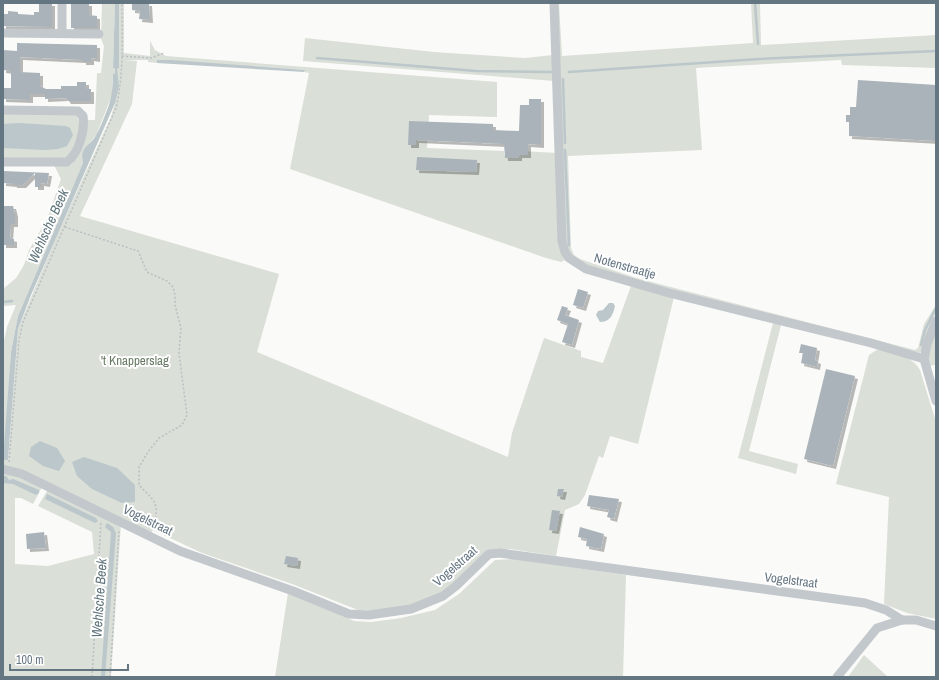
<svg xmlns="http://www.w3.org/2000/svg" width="939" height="680" viewBox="0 0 939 680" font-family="'Archivo Narrow',sans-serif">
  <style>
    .green { fill: #dadfd7 }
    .water { fill: #bbc7cb }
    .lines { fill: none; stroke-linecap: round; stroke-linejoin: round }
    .stream { stroke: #bbc7cb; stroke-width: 2.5 }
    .building { fill: #aab3b9; filter: url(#shadow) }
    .path { stroke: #bbbfc2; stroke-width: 1.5; stroke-dasharray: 2 2; stroke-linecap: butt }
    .street { stroke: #c3c8cc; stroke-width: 9 }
    .labels { text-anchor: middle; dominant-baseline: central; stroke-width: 4; stroke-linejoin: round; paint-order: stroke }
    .street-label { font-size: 13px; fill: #657683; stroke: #fff }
    .park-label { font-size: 13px; fill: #687a64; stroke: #fff }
    .water-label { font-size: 14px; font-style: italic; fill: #60757c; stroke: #fff }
  </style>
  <defs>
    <filter id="shadow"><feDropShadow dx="3" dy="3" stdDeviation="0" flood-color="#0004"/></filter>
  </defs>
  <rect width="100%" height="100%" fill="#fafaf8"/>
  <g class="green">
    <path d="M102,3H115L113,68H115V74H113L112,95L97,133C91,144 79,149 83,163L18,316L11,352L4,460H8L18,329L57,235L111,117L115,103L117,68H119V3H124V53L150,56V41L155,50L166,56L497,82V117L429,115L427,148L504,151V155L520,156V151L558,153L565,260L561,262L546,258L290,169L309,73L304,72L305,70L157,60V63L148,62V60H125L137,61L132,104L80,216L279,274L257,352L508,457L512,433L544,338L581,351V357L603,363L631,286L674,297L638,444L610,436L603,458L599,456L585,495L579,504L565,510L556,556L510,549L492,551L443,593L419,603L381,611L358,610L292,584L202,553L153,530L150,534L3,467V345L7,327L16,305L3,306V289L16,278L24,265L29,250L47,219L61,179L54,165L68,166L72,164L86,120H95L97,73H101L104,46L101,39Z"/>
    <path d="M556,3H559L562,56L753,43L751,3H760L761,45L936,35V68L842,65L841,60L696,68L702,150L568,156L571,248L574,255L580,259L636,278L915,350L918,348L924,324L936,305C936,320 927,336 922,351L919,353L590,269L573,258L566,246Z"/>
    <path d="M305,38L434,52L525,58L553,55L554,81L303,61Z"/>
    <path d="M3,112L78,115L80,131L68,158L3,159Z"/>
    <path d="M773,323L781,325L749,451L798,464L796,474L738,458Z"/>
    <path d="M936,325L935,365L928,366V350Z"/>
    <path d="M878,349C893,353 912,355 920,370L936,422V619L907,613L884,604L889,497L836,484L869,355Z"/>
    <path d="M3,471L42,487L33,504L21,498H15V564L48,566L94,554L92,532L38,506L47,491L121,523L111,677H3Z"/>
    <path d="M514,559L626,575L623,677H275L288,593L354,621L371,622L401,618L435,610L459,594L495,560Z"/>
    <path d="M864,655L888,677H848Z"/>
  </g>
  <g class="water">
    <path d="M115,3H119V68L117,69L119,87L115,103L31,295L18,329L8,460H3L11,352L18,316L83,163C79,148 89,146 95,137C101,127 105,115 109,105C112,95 113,85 113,74H115V68H113Z"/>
    <path d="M157,60H171L305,70L304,72L157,63Z"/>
    <path d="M19,123L66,126L70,128L73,135L67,146L58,149L45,150L3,148V124Z"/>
    <path d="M609,303H613L615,306C613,315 610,322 600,322L596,315L598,311L603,310Z"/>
    <path d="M40,441L57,448L65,461L59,471L43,466L29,456L31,447Z"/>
    <path d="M84,457L117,468L135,485V502L122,503L92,489L77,476L72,462Z"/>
    <path d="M3,476H6L9,480L13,479L39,490V493L36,495L13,484L3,483Z"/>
    <path d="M47,494L96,518L98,521L95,523L45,499Z"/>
    <path d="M107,523L113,527L116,533L105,677H101L111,532L105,527Z"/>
  </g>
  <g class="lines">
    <g class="stream">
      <path d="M755,3L758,44"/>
      <path d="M317,58L476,71L551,72"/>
      <path d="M569,72L759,59L936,51"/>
      <path d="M563,79L565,143"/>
      <path d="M565,150L569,245"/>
      <path d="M3,302L12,301"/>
      <path d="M921,345L925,330L936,308"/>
    </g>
  </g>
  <g class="building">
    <path d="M39,3H52V27L3,26V14H8V11L18,12V14L34,15V12H39Z"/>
    <path d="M79,3H89V15L97,16V28H71V4Z"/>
    <path d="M136,3H149L150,20L139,19L140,11L132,10V4Z"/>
    <path d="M17,43L97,45V59L91,58V62H83V60L20,57V72L40,73V86L46,89H61V86H77V82H86V89H91V101H68L66,98L45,99V94H30V100L3,99V88H11V71L3,70V50L17,51Z"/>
    <path d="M858,80L936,85V141L849,136V122H846V115H850V107H856Z"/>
    <path d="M529,99H541V145L528,144V155H519V158H505L504,144L416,140V145H408L409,121L493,124V130L519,131L520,105H529Z"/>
    <path d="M417,157L477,160L476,172L416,170Z"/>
    <path d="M3,171L49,173L48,179L47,184L41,183V187H35V173L23,185H14V184L3,183Z"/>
    <path d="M3,206H13L15,214V224H11L10,238L14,239V245H3Z"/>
    <path d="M578,289L588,292L583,308L573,305Z"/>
    <path d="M562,306L568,308L565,315L579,320L572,345L562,342L568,324L557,320Z"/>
    <path d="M801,344L817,348L815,360L818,361L817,367L801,363L803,353H799Z"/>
    <path d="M826,369L855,376L833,466L804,459Z"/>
    <path d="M558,489H564L562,497L557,496Z"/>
    <path d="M589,495L619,499L614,519L607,517L609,510L587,506Z"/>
    <path d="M552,510L560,511L556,531L549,530Z"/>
    <path d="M580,527L604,534L601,549L586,546L587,539L578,537Z"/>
    <path d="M44,532L46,548L27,549L26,534Z"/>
    <path d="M286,556L298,558L297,566L284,564Z"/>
  </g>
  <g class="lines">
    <g class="path">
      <path d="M122,56L151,58L164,53"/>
      <path d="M65,227L138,251L147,272L167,281L173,287L175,295V305L181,328L179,353L187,415L182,425L159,438L148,452L139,467V485C156,503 159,501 154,529"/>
      <path d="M9,462L19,340L23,322L116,108C124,74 122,38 122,3"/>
      <path d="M92,677L101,521"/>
      <path d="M110,677L119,531"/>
    </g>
    <g class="street">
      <path d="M554,3L562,241L565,252L569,258L586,269L669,293L871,343L924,359"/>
      <path d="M3,33L99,34"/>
      <path d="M62,33V3"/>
      <path d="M3,110L78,111L83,116C85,130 79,153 67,162H3"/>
      <path d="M936,321L927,344L924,359L936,401"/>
      <path d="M3,469L22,474L180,551L293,591L349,614L369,615L411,609L443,596L456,586L489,554L500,553L865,603L886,610L902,620"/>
      <path d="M837,677L877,628L902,620H916L936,626"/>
    </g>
  </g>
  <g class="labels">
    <g class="street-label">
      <text transform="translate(625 266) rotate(16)">Notenstraatje</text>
      <text transform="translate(148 520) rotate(26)">Vogelstraat</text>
      <text transform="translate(455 566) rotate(-41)">Vogelstraat</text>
      <text transform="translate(791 580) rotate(7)">Vogelstraat</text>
    </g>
    <g class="park-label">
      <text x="135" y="360">'t Knapperslag</text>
    </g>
    <g class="water-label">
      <text transform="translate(48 226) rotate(-66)">Wehlsche Beek</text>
      <text transform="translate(99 598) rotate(-86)">Wehlsche Beek</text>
    </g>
  </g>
  <rect width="939" height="680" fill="none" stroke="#657683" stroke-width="8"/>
  <path d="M10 664v6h118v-6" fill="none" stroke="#657683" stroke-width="2"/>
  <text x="16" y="664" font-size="12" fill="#657683" stroke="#ffffff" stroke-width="3" paint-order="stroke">100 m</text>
</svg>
